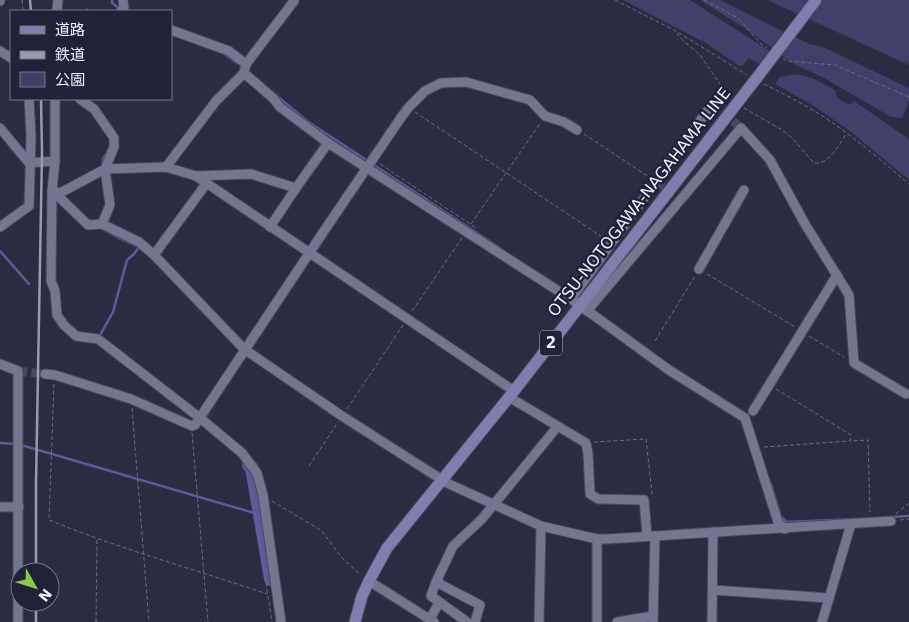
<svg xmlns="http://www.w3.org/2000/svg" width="909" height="622" viewBox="0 0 909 622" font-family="'DejaVu Sans','Noto Sans JP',sans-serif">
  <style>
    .green { fill: #3f3f6a }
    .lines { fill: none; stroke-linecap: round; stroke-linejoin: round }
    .stream { stroke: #5a5a9a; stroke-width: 2.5 }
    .river { stroke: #5a5a9a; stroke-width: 14 }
    .minor-tunnel { stroke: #48495e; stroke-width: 9; stroke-dasharray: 9 4.5; stroke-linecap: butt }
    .minor-casing { stroke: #49495b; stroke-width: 11 }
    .major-casing { stroke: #49495b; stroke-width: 13 }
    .path { stroke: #6b6c7f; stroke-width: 1; stroke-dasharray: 4 2.5; stroke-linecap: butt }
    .minor { stroke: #74758e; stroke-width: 9 }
    .major { stroke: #7e7fad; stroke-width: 11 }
    .rail { stroke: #999aab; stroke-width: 2.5 }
    .major-bridge-casing { stroke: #49495b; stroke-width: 13; stroke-linecap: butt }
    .major-bridge { stroke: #7e7fad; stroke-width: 11 }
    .labels { text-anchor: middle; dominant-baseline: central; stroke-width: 5; stroke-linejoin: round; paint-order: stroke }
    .shield { fill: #212237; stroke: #b1b2c3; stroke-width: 1 }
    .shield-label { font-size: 15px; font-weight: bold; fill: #eff0ff }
    .street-label { font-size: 16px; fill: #eff0ff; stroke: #212237 }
  </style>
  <rect width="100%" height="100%" fill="#2b2c41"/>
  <g class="green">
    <path d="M623,0H690L771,52L761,65L749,58L742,66H739L706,43Z"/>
    <path d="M700,0H720L809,44L823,47L909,88V101L902,118L891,117L824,78L792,63L746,29Z"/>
    <path d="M767,0H909V65Z"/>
    <path d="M798,74L814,79L835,90L837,98L850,105L854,101L909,139V180L850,131L814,106L775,84L780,77Z"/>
  </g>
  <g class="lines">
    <g class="stream">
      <path d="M112,0V3L120,9"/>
      <path d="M223,53L237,63"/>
      <path d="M276,95L307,121L500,248"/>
      <path d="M102,167L103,159L109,149"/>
      <path d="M0,251L29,284"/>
      <path d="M99,337L113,312L127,260L134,254L139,247L119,238L104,230"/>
      <path d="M0,443L16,444"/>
      <path d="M21,445L261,515"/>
      <path d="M771,484L781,517L787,522L855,519"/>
      <path d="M890,517L909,516"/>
    </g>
    <path class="river" d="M249,465L252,468L271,579"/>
    <g class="minor-tunnel">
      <path d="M713,103L741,128"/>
      <path d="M656,182L683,198"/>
      <path d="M18,371L45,374"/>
    </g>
    <g class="minor-casing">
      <g id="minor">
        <path d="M0,1V0"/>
        <path d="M57,11L58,0"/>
        <path d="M121,11L124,7L123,0"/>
        <path d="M0,51L11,58"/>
        <path d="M246,64L294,1"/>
        <path d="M244,73L273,98L280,107L328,143L574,301L669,370L745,418L778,522L785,529"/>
        <path d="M55,99V161L52,191L60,193L105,169L166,167L196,176L514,391"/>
        <path d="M80,99L94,109L114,138V147L105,169L110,205L102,224L139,242L154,255"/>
        <path d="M0,128L29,163L55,161"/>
        <path d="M166,167L216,101L244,73L246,64L229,51L171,30"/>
        <path d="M196,176L251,174L296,188"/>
        <path d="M206,184L154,255L244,349L342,416L447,483L541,526L597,539H608L891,521"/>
        <path d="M52,191L51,281L55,291L57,315L64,325L76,336L98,339L200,418L242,453L257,473L263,495L281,622"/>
        <path d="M53,191L88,225L102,224"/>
        <path d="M0,227L29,206L31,136L29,99"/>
        <path d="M270,227L296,188L328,143"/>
        <path d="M699,269L744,190"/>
        <path d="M574,301V295L713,103"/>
        <path d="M587,311L741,128L770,160L805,224L849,295L854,363L906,394"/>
        <path d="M0,364L18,371V622"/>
        <path d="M45,374L55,375L131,399L192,426"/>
        <path d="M509,397L586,443L588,453L590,494L598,499L644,500L647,536"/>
        <path d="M753,411L837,275"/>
        <path d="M195,425L324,231L400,119L408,108L425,91L441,83L466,82L530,100L545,116L564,122L577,130"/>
        <path d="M0,507H19"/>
        <path d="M369,581L434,622"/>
        <path d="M436,582L453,546L482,519L557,427"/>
        <path d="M713,590L829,598"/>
        <path d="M430,619L439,603"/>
        <path d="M467,622L431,596L436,582L480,605L475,622"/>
        <path d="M539,622L541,526"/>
        <path d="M597,622V539"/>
        <path d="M617,622L653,616"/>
        <path d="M653,622L655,536"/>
        <path d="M712,622L713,532"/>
        <path d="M822,622L851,524"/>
      </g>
    </g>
    <g class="major-casing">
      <path id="major" d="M355,622L362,596L369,581L387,548L514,391L762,71"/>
    </g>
    <g class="path">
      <path d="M22,0L23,11"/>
      <path d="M615,0L676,31L747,75"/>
      <path d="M704,0L738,18L760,43L767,48"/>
      <path d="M79,11L87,9L90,11"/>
      <path d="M677,33L680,38L700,55L729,97"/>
      <path d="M783,58L786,61L835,65L909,97"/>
      <path d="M764,84C784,94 805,105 824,117C854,137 882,161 909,184"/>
      <path d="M744,108L782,130L792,138L814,163C829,165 839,145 846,134"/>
      <path d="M415,112L605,239"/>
      <path d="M584,134L649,177"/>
      <path d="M380,164L476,228"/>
      <path d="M471,224L541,122"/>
      <path d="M707,274L795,327"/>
      <path d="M412,311L462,238"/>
      <path d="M809,336L844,357"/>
      <path d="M655,341L695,276"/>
      <path d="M54,384L49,520C120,549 194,569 267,594"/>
      <path d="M776,389L851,435L850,441L868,440L870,512"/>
      <path d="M132,408L149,622"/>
      <path d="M347,409L403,325"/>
      <path d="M192,433L208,622"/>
      <path d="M594,442L646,439L652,493L651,495"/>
      <path d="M764,447L849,441"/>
      <path d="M309,466L338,422"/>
      <path d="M250,480L272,622"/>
      <path d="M272,501L322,531L342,558L360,574"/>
      <path d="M896,514L909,503"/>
      <path d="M900,520L909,519"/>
      <path d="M96,622L97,540"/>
    </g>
    <use href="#minor" class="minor"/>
    <use href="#major" class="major"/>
    <g class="rail">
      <path d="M30,0L31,11"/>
      <path d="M36,572V483L42,153L41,99"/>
      <path d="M36,622V602"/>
    </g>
    <g class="major-bridge-casing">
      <path id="major-bridge" d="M762,71L816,0"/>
    </g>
    <use href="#major-bridge" class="major-bridge"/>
  </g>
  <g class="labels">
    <rect class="shield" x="540" y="330.5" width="22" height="25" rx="4"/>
    <g class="shield-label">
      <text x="551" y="343">2</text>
    </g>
    <g class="street-label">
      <text transform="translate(639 202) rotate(-52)">OTSU-NOTOGAWA-NAGAHAMA LINE</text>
    </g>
  </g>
  <rect x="10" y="10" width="162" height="90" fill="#212237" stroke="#737487"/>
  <rect x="20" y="26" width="25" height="8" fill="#7e7fad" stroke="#737487"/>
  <text x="55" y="35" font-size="15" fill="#eff0ff">道路</text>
  <rect x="20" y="51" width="25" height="8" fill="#999aab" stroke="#737487"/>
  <text x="55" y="60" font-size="15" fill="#eff0ff">鉄道</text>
  <rect x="20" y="72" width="25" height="15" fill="#3f3f6a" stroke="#737487"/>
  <text x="55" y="85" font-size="15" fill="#eff0ff">公園</text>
  <g transform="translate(35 587) rotate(129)"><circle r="24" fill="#212237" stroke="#737487"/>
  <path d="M0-4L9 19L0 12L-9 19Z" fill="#8ace48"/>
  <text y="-8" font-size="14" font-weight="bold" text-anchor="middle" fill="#eff0ff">N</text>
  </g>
</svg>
